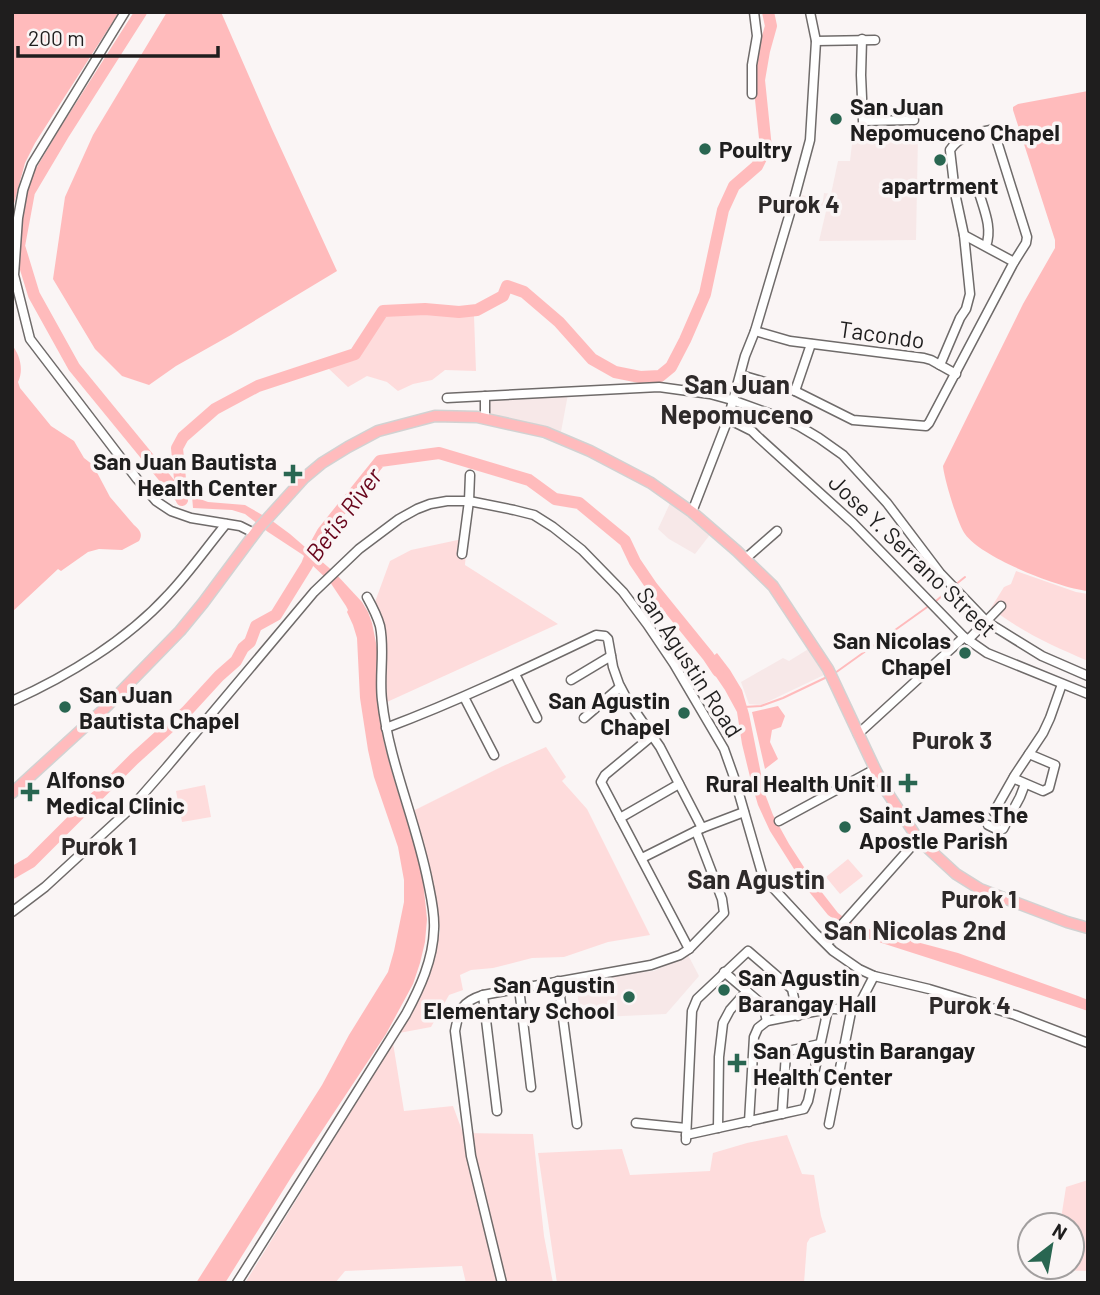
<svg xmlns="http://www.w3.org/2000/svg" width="1100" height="1295" viewBox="0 0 1100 1295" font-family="Barlow,sans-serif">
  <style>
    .built { fill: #f7e8e8 }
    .green { fill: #fedcdc }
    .water { fill: #ffbbbc }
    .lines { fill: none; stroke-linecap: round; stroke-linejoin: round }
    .stream { stroke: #ffbbbc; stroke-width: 2 }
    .river { stroke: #ffbbbc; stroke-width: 12 }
    .minor-casing { stroke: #6f6b6a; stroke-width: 11 }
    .major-casing { stroke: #d2d2d2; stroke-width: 13 }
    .minor { stroke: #fff; stroke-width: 8 }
    .major { stroke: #ffbbbd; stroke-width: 10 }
    .poi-dot { fill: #296651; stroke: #faf5f5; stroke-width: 2.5 }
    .labels { text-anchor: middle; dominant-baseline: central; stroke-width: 7; stroke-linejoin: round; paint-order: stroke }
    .poi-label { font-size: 23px; font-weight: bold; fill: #1f1e1e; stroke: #faf5f5; text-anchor: start }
    .street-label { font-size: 23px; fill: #1f1e1e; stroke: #faf5f5 }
    .neighbourhood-label { font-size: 24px; font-weight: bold; fill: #2e2a2a; stroke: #faf5f5 }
    .water-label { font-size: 24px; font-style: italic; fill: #68051b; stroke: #faf5f5 }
    .quarter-label { font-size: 26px; font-weight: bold; fill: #2e2a2a; stroke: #faf5f5 }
  </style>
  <rect width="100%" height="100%" fill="#faf5f5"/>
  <g class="built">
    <path d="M853,135L918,136L916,240L819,241L827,207L800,200L802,195L823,200L824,193L831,194L838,161H850Z"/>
    <path d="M568,394L561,432L554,429L485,417V399Z"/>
    <path d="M672,499L712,532L695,554L669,539L658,529Z"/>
    <path d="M810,648L826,674L761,705L749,704L741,682L783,658L789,661Z"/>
    <path d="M688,955L699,976L666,1014L579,1018L577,981L609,977L610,974L654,971Z"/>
  </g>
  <g class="green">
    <path d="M424,311L474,316L476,371L445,370L432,380L413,384L398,391L387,382L367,376L348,387L328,368L356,354L385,313Z"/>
    <path d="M467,538L465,565L558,624L387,702L383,626L375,602L390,561L411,550Z"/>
    <path d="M1016,571L1076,592L1088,594V661C1053,646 1020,631 991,608L1004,587L1011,584Z"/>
    <path d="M546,747L566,777L562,781L587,809L650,935L608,942L564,957L532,958L493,968L471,970L460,975L463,990L449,995L431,1027L399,1033L425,985L440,932L438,910L413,811L503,766Z"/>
    <path d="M205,785L211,817L182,822L176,791Z"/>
    <path d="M848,859L863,876L840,894L826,877Z"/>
    <path d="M393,1043L404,1111L453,1106L463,1133L533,1134L544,1236L553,1283H466L462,1266L345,1271L335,1283H245Z"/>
    <path d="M787,1135L802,1174L814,1175L821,1216L826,1232L810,1238L807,1243L804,1283H557L538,1153L622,1149L630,1175L710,1171L713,1153L747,1143Z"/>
    <path d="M1088,1180V1271L1052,1270L1053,1267H1072V1225H1060L1066,1187Z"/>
  </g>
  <g class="water">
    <path d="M12,12H119L35,143L25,163L12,211Z"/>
    <path d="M167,12H221L272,129L337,271L231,335L176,366L149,385L122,376L95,349L53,279L65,197L93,135Z"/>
    <path d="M1088,91V591C1059,588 982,558 965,534C958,525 944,478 943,466L1023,304L1055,248V240L1013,110V107L1018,104Z"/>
    <path d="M12,345C20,355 24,370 18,382L20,388L51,426L74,441L84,458L93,465L110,497L134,525C140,530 143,534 139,541L122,550L99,549L88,552L61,571L58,569L12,612Z"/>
    <path d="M192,496L208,502L245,505L271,520L290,534L335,573L362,602L368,612L372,623L377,648L378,695L384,743L393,776L422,871L427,919L425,942L420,963L413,984L386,1034L292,1176L225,1283H196L322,1085L349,1035L388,972L394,951L404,902V880L398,847L374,777L368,750L360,698L357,638L353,625L347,612L348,610L346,606L330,582L310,563L303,555L268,532L245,514L232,510L193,508Z"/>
    <path d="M717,653L730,670L742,690L749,714L765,794L773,815L789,844L813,881L838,913L850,922L868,929L958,953L1078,996L1088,1000V1011L991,978L863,937L848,929L828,915L806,888L770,831L758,805L751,781L742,744L737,712L725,690L706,662Z"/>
    <path d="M778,706L785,716L781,727L772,730L770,742L778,759L765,769L752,712Z"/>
  </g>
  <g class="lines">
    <g class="stream">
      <path d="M955,585L965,577"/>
      <path d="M936,601L950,589"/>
      <path d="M835,673L930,605"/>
      <path d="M744,707L761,706L783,698L827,677"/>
    </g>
    <g class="river">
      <path d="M141,12L64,133L29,192L19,246L34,295L74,367L182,499"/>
      <path d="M182,500L177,448L183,437L215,409L258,386L355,354L383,311L425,309L459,312L477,310L503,296L507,286L524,292L559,322L592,359L615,372L640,377L660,376L671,367L685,340L705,294L723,210L734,186L757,166L766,148L759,80L764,51L771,26L768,12"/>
      <path d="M12,873L31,862L134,759L186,712L219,676L236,661L243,648L250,642L256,626L276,615L307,565L312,552L323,532L380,461L439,453L529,480L555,499L579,503L625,541L635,562L652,587L708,656L718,671"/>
    </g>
    <g class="minor-casing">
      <g id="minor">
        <path d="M125,12L32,164L23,190L18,218L14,275L30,339L137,479L156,501L171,511L191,518L240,526L254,533"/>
        <path d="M862,39L861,75L863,121L914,120"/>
        <path d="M816,41L875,40"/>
        <path d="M752,94V65L757,36L754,12"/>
        <path d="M978,189C983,208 993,227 986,246"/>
        <path d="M964,235L1014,262"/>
        <path d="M755,331L790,341L924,358L931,360L956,374"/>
        <path d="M741,375L795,391L853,420L926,426L929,423L1014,262L1026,243L1027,237L995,135L990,130C975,133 959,136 950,150L955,193L964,235L970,294L966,309L960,318L940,365"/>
        <path d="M795,391L811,344"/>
        <path d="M447,398L659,387L710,394L732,400L779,417L799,426L819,438L843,455L887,503L940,573L987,622L1042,656L1088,676"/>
        <path d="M485,418V396"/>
        <path d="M728,419L752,431L757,436L853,523L964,637L987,653L1088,694"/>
        <path d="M692,512L728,419L745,356L755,331L795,196L810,140L816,41L810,12"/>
        <path d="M462,554L469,501L470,475"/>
        <path d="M745,559L777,531"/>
        <path d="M968,640L1001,606"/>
        <path d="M515,674L537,718"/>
        <path d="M571,680L611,656"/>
        <path d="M464,697L494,755"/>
        <path d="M12,701C68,676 127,640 168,595C189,573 207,547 226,524"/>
        <path d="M584,718L620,687"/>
        <path d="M386,728C458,701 527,668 596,635L605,636L608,639L613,667L619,684L628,701L660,747L702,828"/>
        <path d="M858,734L964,637"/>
        <path d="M652,736L605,775L601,782L689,949"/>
        <path d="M1014,777L1015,779L1043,791L1049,788L1055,765L1029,754"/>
        <path d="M994,812L1015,775L1043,733L1050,718L1062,684"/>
        <path d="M620,818L679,784"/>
        <path d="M779,821L875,769"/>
        <path d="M988,825L998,830L1003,829L1020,797L1025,784"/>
        <path d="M642,858L702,828L744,812"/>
        <path d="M12,912L45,887L131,808L166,768L314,592L359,549L399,519L417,509L430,504L447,501H469L514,510L534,515L553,527L582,550L623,592L647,624L674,664L724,749L735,780L763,877L815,933L833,951L859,969L874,976L929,989L1015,1015L1088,1043"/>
        <path d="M827,944L838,929L918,839"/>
        <path d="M724,972L763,1005L767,1021"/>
        <path d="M558,981L577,1124"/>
        <path d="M519,988L531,1087"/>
        <path d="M483,995L497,1111"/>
        <path d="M782,1114L786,1053L788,1051L820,1044"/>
        <path d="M749,1122L754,1037L758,1028L767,1021L828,1009H848L859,1005L874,976"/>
        <path d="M636,1123L686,1128"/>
        <path d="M829,1124L852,1007"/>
        <path d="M718,1128L719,1057L723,1023L730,1010L747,991"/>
        <path d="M686,1135L804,1109L808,1101L828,1009"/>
        <path d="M686,1140L692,1011L697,999L748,951L792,989L798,1016"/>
        <path d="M237,1283L406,1014C420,988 433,960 434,929C435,913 431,897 428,882C416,820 389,763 382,700C379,676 385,650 380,626C377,615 372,606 367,597"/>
        <path d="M502,1283L471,1156L455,1031C459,1010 461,1002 483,995L651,965L680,955L689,949L724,913L722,899L696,831"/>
      </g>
    </g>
    <g class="major-casing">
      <path id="major" d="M12,793L104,709L180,631L203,603L258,529L304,478L322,463L348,447L378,431L435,416L477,417L545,432L590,451L651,483L692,512L737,551L773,586L828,669L875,769L887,792L918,839L956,874L980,889L1067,922L1088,928"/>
    </g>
    <use href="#minor" class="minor"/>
    <use href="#major" class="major"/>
  </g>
  <g class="poi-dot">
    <circle cx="836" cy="119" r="7"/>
    <circle cx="705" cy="149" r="7"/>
    <circle cx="940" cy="160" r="7"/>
    <path d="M289.5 463.5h7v7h7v7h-7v7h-7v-7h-7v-7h7z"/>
    <circle cx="965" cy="653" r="7"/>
    <circle cx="65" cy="707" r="7"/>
    <circle cx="684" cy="713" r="7"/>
    <path d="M904.5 772.5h7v7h7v7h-7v7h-7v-7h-7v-7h7z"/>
    <path d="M26.5 781.5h7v7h7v7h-7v7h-7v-7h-7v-7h7z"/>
    <circle cx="845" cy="827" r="7"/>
    <circle cx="724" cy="990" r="7"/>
    <circle cx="629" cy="997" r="7"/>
    <path d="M733.5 1052.5h7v7h7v7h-7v7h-7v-7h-7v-7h7z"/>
  </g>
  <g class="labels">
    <g class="poi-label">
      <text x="850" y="106">San Juan<tspan x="850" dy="26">Nepomuceno Chapel</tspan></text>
      <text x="719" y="149">Poultry</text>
      <text x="940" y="185" text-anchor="middle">apartrment</text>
      <text x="277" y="461" text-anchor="end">San Juan Bautista<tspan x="277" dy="26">Health Center</tspan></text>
      <text x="951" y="640" text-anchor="end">San Nicolas<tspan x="951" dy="26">Chapel</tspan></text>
      <text x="79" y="694">San Juan<tspan x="79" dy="26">Bautista Chapel</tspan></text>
      <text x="670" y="700" text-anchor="end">San Agustin<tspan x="670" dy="26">Chapel</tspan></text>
      <text x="46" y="779">Alfonso<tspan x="46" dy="26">Medical Clinic</tspan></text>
      <text x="892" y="783" text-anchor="end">Rural Health Unit II</text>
      <text x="859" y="814">Saint James The<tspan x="859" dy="26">Apostle Parish</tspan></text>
      <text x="738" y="977">San Agustin<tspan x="738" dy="26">Barangay Hall</tspan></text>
      <text x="615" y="984" text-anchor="end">San Agustin<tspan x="615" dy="26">Elementary School</tspan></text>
      <text x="753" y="1050">San Agustin Barangay<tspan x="753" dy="26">Health Center</tspan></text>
    </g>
    <g class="street-label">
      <text transform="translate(882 334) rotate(8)">Tacondo</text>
      <text transform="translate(913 555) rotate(44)">Jose Y. Serrano Street</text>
      <text transform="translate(690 662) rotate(57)">San Agustin Road</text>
    </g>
    <g class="neighbourhood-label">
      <text x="799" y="203">Purok 4</text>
      <text x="952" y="739">Purok 3</text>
      <text x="99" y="845">Purok 1</text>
      <text x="979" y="898">Purok 1</text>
      <text x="970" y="1004">Purok 4</text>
    </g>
    <g class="water-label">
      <text transform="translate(343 514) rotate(-53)">Betis River</text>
    </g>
    <g class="quarter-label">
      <text x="737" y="383">San Juan<tspan x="737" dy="30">Nepomuceno</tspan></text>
      <text x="756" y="878">San Agustin</text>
      <text x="915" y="929">San Nicolas 2nd</text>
    </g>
  </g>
  <rect width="1100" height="1295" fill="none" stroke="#1f1e1e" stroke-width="28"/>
  <g transform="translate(1051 1246) rotate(31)"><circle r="33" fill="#faf5f5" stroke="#a29f9f" stroke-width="2"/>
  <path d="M0-5L12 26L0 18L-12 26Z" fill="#296651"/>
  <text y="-10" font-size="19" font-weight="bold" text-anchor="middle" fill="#1f1e1e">N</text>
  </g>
  <path d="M18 46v10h200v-10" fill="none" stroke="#1f1e1e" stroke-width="3.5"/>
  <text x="28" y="46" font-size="21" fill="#1f1e1e" stroke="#faf5f5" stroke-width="5" paint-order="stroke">200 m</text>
</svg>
